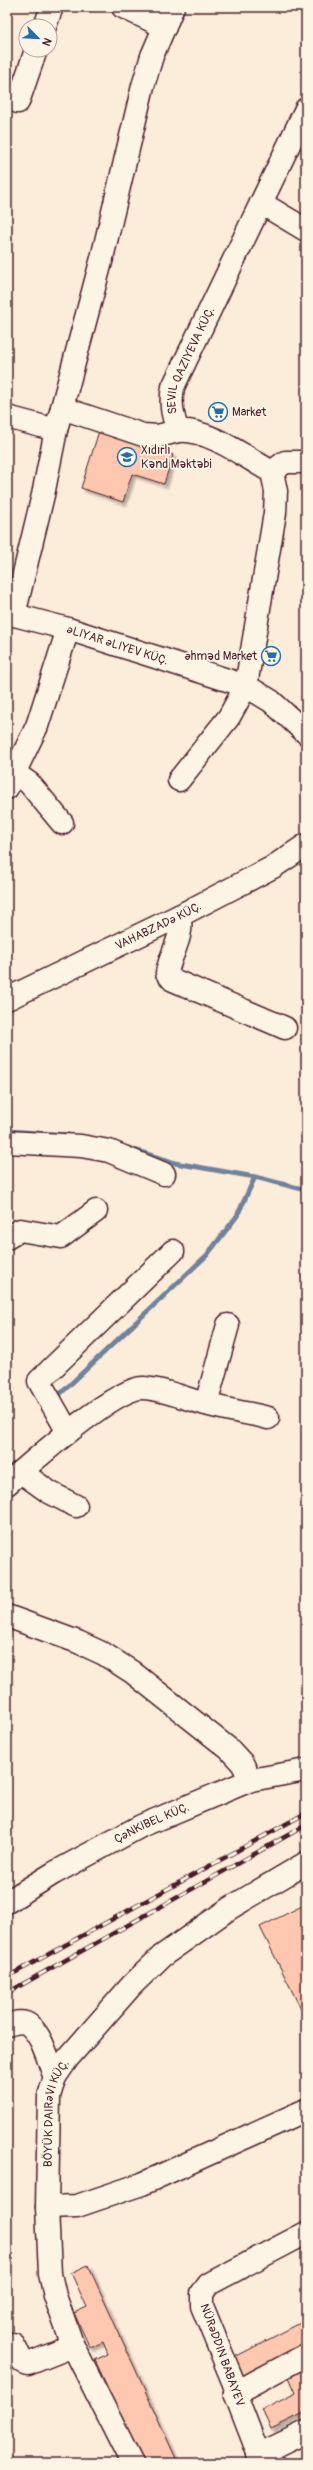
<svg xmlns="http://www.w3.org/2000/svg" width="313" height="2470" viewBox="0 0 313 2470" font-family="Pangolin,sans-serif">
  <style>
    .lines { fill: none; stroke-linecap: round; stroke-linejoin: round }
    .stream { stroke: #6f839c; stroke-width: 5 }
    .building { fill: #fdc8af; stroke: #4a1f2b; filter: url(#shadow) }
    .minor-casing { stroke: #4a1f2b; stroke-width: 25 }
    .minor { stroke: #fcf5e5; stroke-width: 22 }
    .rail-casing { stroke: #4a1f2b; stroke-width: 4.5 }
    .rail { stroke: #fcf5e5; stroke-width: 3; stroke-dasharray: 9; stroke-linecap: butt }
    .labels { text-anchor: middle; dominant-baseline: central; stroke-width: 3.5; stroke-linejoin: round; paint-order: stroke }
    .street-label { font-size: 12px; fill: #4a1f2b; stroke: #fcf5e5 }
    .poi-label { font-size: 12px; fill: #4a1f2b; stroke: #fcf5e5; text-anchor: start }
  </style>
  <defs>
    <filter id="shadow"><feDropShadow dx="3.5" dy="3.5" stdDeviation="1" flood-color="#0004"/></filter>
  </defs>
  <rect width="100%" height="100%" fill="#fcecda"/>
  <filter id="ink" filterUnits="userSpaceOnUse"><feTurbulence type="fractalNoise" baseFrequency=".025" numOctaves="2"/><feDisplacementMap in="SourceGraphic" scale="8" xChannelSelector="R" yChannelSelector="G"/><feConvolveMatrix kernelMatrix="1 2 1 2 8 2 1 2 1" color-interpolation-filters="sRGB"/></filter>
  <g filter="url(#ink)">
    <g class="lines">
      <g class="stream">
        <path d="M7,1131L68,1135"/>
        <path d="M128,1148L175,1163L255,1177L306,1190"/>
        <path d="M59,1395L207,1255L237,1216L255,1177"/>
      </g>
    </g>
    <g class="building">
      <path d="M99,431L173,455L164,484L132,474L123,502L81,488Z"/>
      <path d="M306,1904V2014L304,2015L260,1927Z"/>
      <path d="M88,2265L178,2463H142L95,2360L108,2354L103,2342L90,2348L74,2313L87,2307L71,2273Z"/>
      <path d="M306,2320V2344L240,2378L231,2359Z"/>
      <path d="M306,2369V2412L271,2429L262,2410L296,2393L289,2377Z"/>
    </g>
    <g class="lines">
      <g class="minor-casing">
        <g id="minor">
          <path d="M123,7L165,27"/>
          <path d="M45,26L52,7"/>
          <path d="M18,102L36,50"/>
          <path d="M261,203L306,230"/>
          <path d="M62,408L143,435L158,436L178,431"/>
          <path d="M7,417L56,430"/>
          <path d="M272,472L285,462H306"/>
          <path id="s1" d="M7,613L68,629L246,686L271,701L306,733"/>
          <path d="M14,615L43,495L56,430L102,258L143,86L152,56L173,7"/>
          <path d="M16,774L29,783L62,823"/>
          <path id="s2" d="M179,780L229,717L246,686L275,513L276,491L272,472C248,459 206,427 178,431C172,414 170,404 173,387L306,109"/>
          <path d="M7,788L37,726L68,629"/>
          <path d="M179,916C185,935 170,954 167,973L173,980L285,1028"/>
          <path id="s3" d="M7,999L179,916L273,867L306,845"/>
          <path d="M7,1142L81,1146L109,1151L164,1174"/>
          <path d="M7,1238L20,1230L61,1237L96,1211"/>
          <path d="M206,1404L228,1325"/>
          <path d="M68,1432L39,1381L173,1251"/>
          <path d="M21,1472L49,1492L76,1506"/>
          <path d="M7,1484C31,1463 116,1387 143,1388C165,1389 185,1399 206,1404C226,1410 248,1413 268,1418"/>
          <path d="M7,1616L78,1642L104,1654L132,1672L229,1749L242,1763L251,1780"/>
          <path id="s4" d="M7,1902L54,1873L141,1826L251,1780L306,1770"/>
          <path d="M7,2025C14,2023 23,2020 29,2025C43,2036 48,2061 55,2077"/>
          <path d="M47,2207L77,2206L142,2184L306,2110"/>
          <path d="M13,2344L23,2362L28,2364L73,2346"/>
          <path d="M235,2393L306,2355"/>
          <path d="M258,2455L306,2432"/>
          <path id="s5" d="M132,2463L73,2346L55,2296L50,2274L47,2207L49,2096L55,2077L68,2058L132,1985L162,1956L230,1908L306,1863"/>
          <path d="M262,2463L235,2393L237,2391L202,2306V2293L209,2284L306,2233"/>
        </g>
      </g>
      <use href="#minor" class="minor"/>
      <g class="rail-casing">
        <g id="rail">
          <path d="M7,1977L306,1813"/>
          <path d="M7,1993L306,1825"/>
        </g>
      </g>
      <use href="#rail" class="rail"/>
    </g>
  </g>
  <defs>
    <g id="supermarket-ring" transform="scale(1)"><circle r="9.5" fill="#fcf5e5" stroke="#1f6fb2" stroke-width="1.5"/><path d="M-6-5.5h2.5l.6 2H6L4.5 2H-2.5L-4.4-4H-6ZM-1.5 3.2a1.3 1.3 0 1 0 .1 0ZM3 3.2a1.3 1.3 0 1 0 .1 0Z" fill="#1f6fb2"/></g>
    <g id="school-ring" transform="scale(1)"><circle r="9.5" fill="#fcf5e5" stroke="#1f6fb2" stroke-width="1.5"/><path d="M0-5L7-2L0 1L-7-2ZM-4 1L0 2.5L4 1V4Q0 6-4 4Z" fill="#1f6fb2"/></g>
  </defs>
  <g fill-rule="evenodd">
    <use href="#supermarket-ring" x="218" y="412"/>
    <use href="#school-ring" x="127" y="457"/>
    <use href="#supermarket-ring" x="271" y="656"/>
  </g>
  <g class="labels">
    <g class="street-label">
      <text stroke="none"><textPath href="#s2" startOffset="512">SEVIL QAZIYEVA KÜÇ.</textPath></text>
      <text stroke="none"><textPath href="#s1" startOffset="115">ƏLIYAR ƏLIYEV KÜÇ.</textPath></text>
      <text stroke="none"><textPath href="#s3" startOffset="168">VAHABZADƏ KÜÇ.</textPath></text>
      <text stroke="none"><textPath href="#s4" startOffset="165">ÇƏNKIBEL KÜÇ.</textPath></text>
      <text stroke="none"><textPath href="#s5" startOffset="369">BÖYÜK DAIRƏVI KÜÇ.</textPath></text>
      <text transform="translate(222 2355) rotate(70)">NÜRƏDDIN BABAYEV</text>
    </g>
    <g class="poi-label">
      <text x="232" y="412">Market</text>
      <text x="141" y="450">Xıdırlı<tspan x="141" dy="14">Kənd Məktəbi</tspan></text>
      <text x="257" y="656" text-anchor="end">Əhməd Market</text>
    </g>
  </g>
  <rect width="313" height="2470" fill="none" stroke="#fcf5e5" stroke-width="24"/>
  <rect x="12" y="12" width="289" height="2446" fill="none" stroke="#4a1f2b" stroke-width="1.5" filter="url(#ink)"/>
  <g transform="translate(38 38) rotate(114)"><circle r="19" fill="#fcf5e5" stroke="#b59f9b"/>
  <path d="M0-3L7 15L0 10L-7 15Z" fill="#1f6fb2"/>
  <text y="-6" font-size="11" font-weight="bold" text-anchor="middle" fill="#4a1f2b">N</text>
  </g>
</svg>
